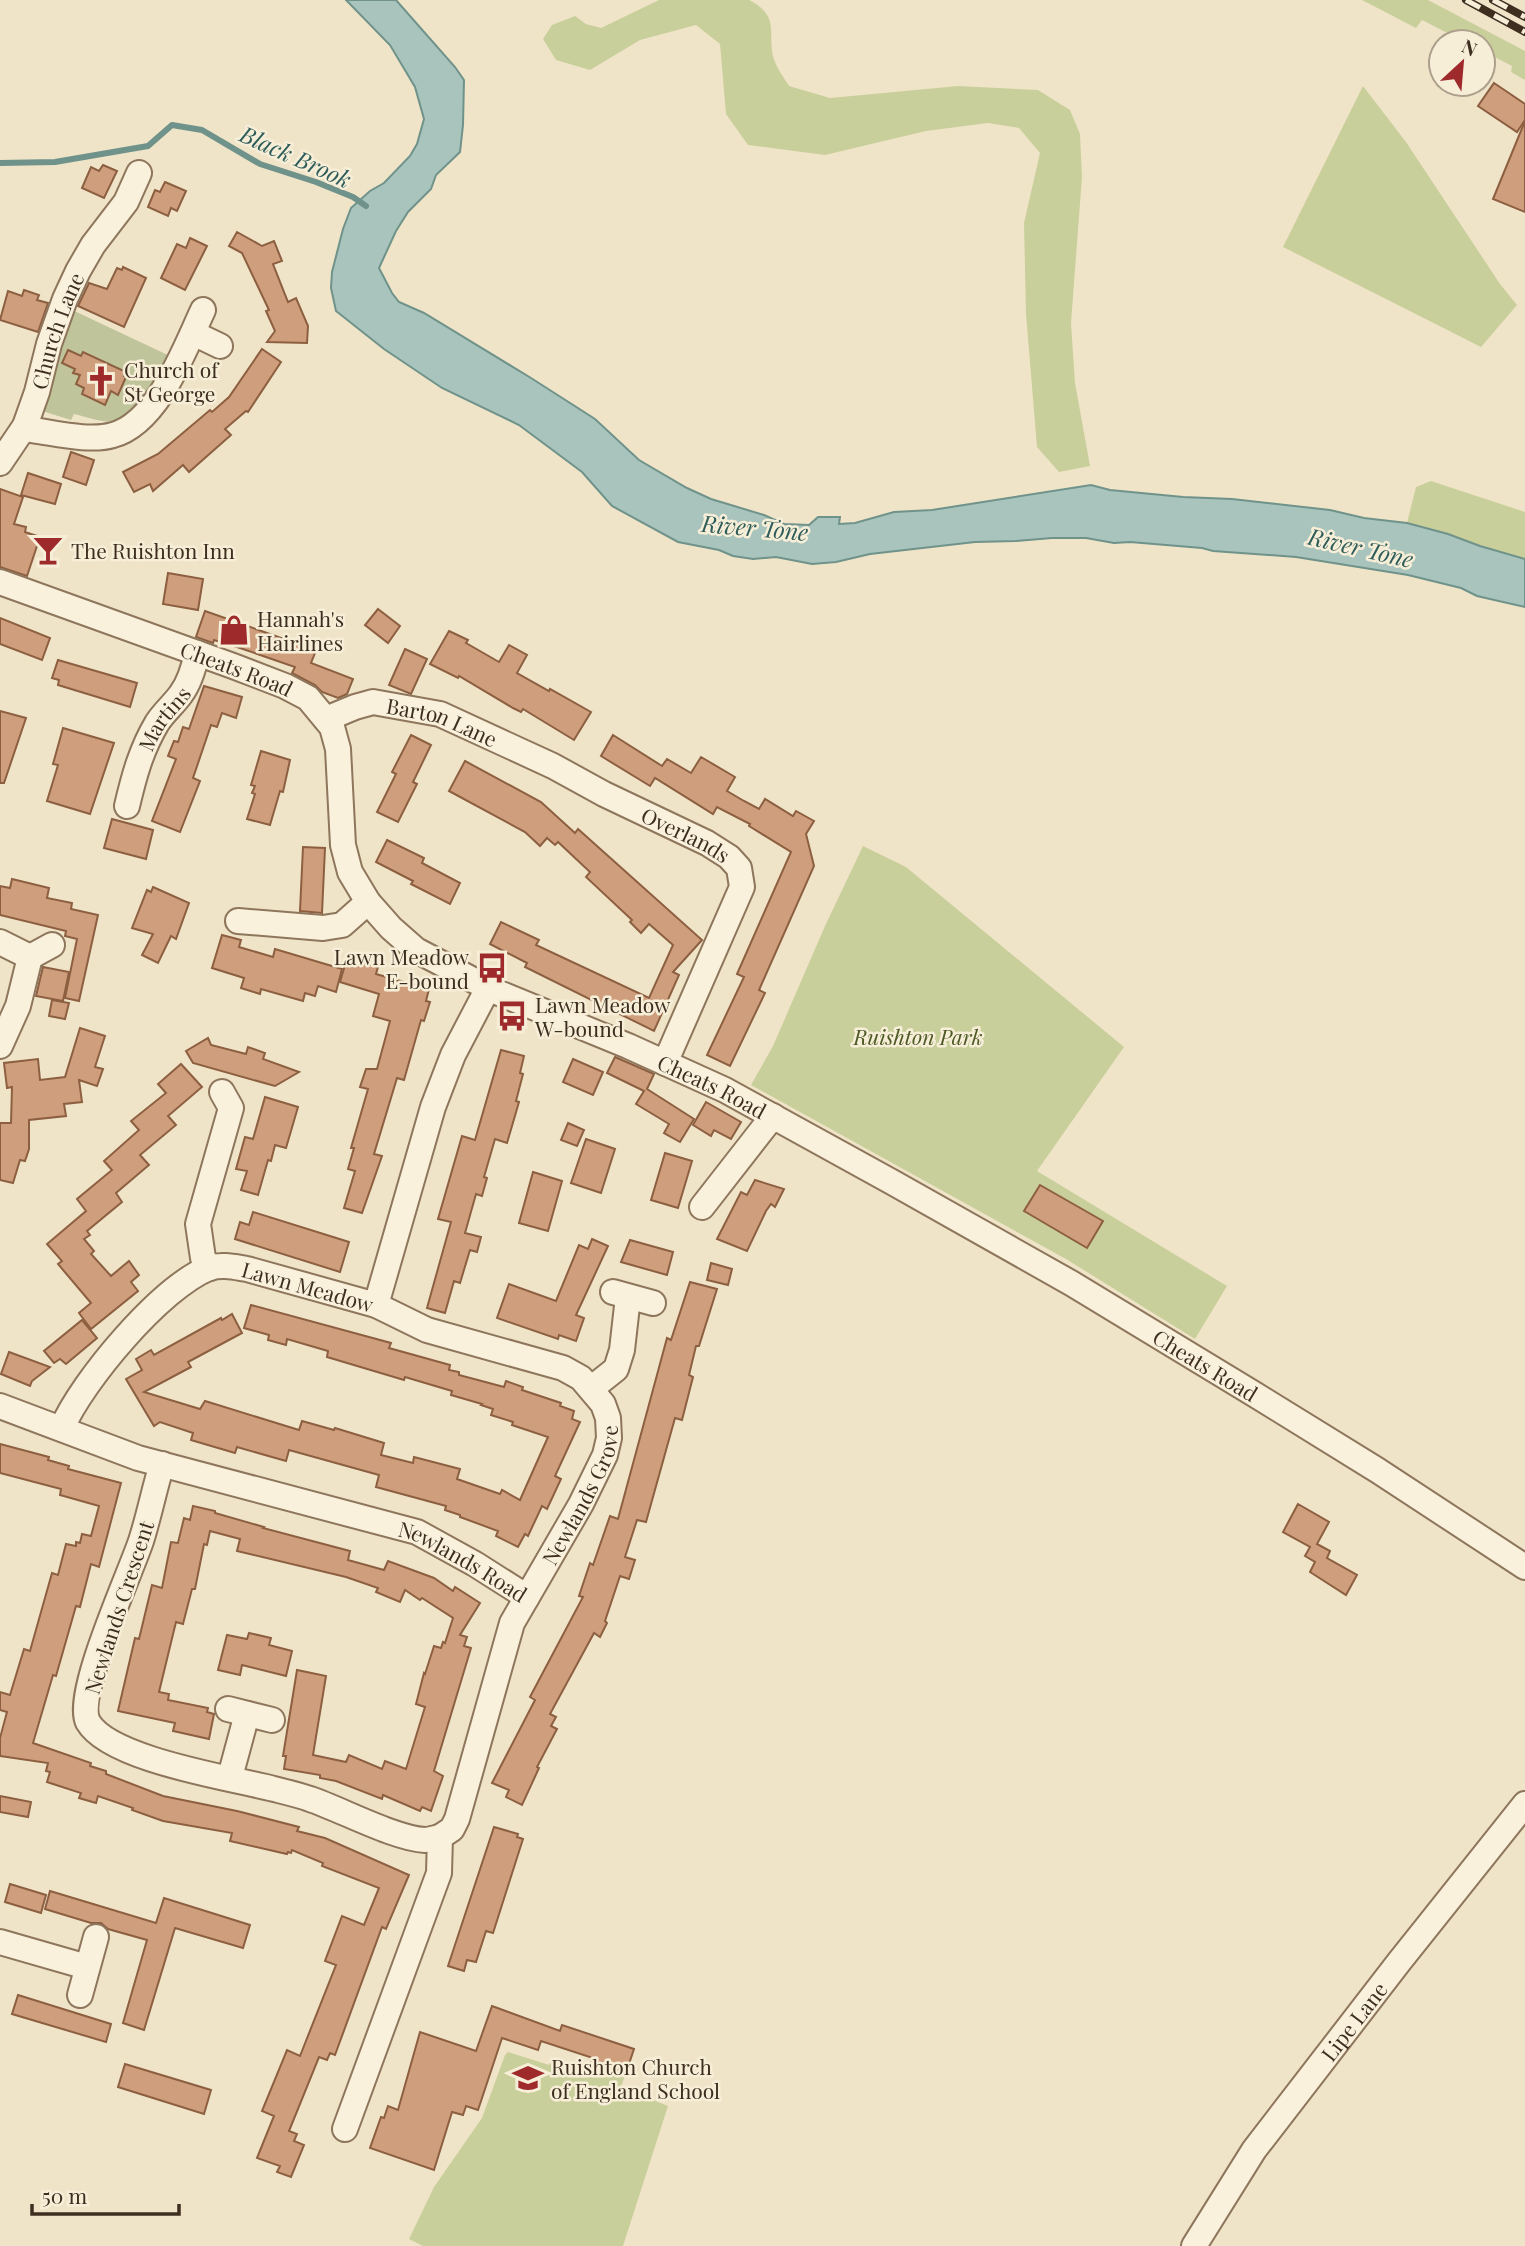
<svg xmlns="http://www.w3.org/2000/svg" width="1525" height="2246" viewBox="0 0 1525 2246" font-family="'Playfair Display',serif">
  <style>
    .green { fill: #c9cf9b }
    .cemetery { fill: #bfc49a }
    .water { fill: #a9c4bc; stroke: #6f938a; stroke-width: 2 }
    .lines { fill: none; stroke-linecap: round; stroke-linejoin: round }
    .stream { stroke: #6f938a; stroke-width: 6 }
    .building { fill: #cf9f7d; stroke: #8d5f41; stroke-width: 2 }
    .minor-casing { stroke: #8d765c; stroke-width: 28 }
    .minor { stroke: #faf1dc; stroke-width: 24 }
    .rail-casing { stroke: #3d2e20; stroke-width: 8 }
    .rail { stroke: #f7eed8; stroke-width: 5; stroke-dasharray: 16; stroke-linecap: butt }
    .labels { text-anchor: middle; dominant-baseline: central; stroke-width: 5; stroke-linejoin: round; paint-order: stroke }
    .street-label { font-size: 21px; fill: #3d2e20; stroke: #f7eed8 }
    .poi-label { font-size: 21px; fill: #3d2e20; stroke: #f7eed8; text-anchor: start }
    .park-label { font-size: 21px; font-style: italic; fill: #4d5a26; stroke: #f7eed8 }
    .water-label { font-size: 23px; font-style: italic; fill: #2f5d5a; stroke: #f7eed8 }
  </style>
  <rect width="100%" height="100%" fill="#f0e4c8"/>
  <g class="green">
    <path d="M659,0H749C783,17 765,36 775,62C778,70 784,78 789,86L830,98L958,86L1038,90L1070,110L1080,134L1082,177L1071,323L1075,383L1090,466L1059,472L1037,447L1026,314L1024,223L1040,153L1019,128L988,123L926,131L825,155L748,145L726,114L720,44L696,25L640,40L590,70L556,60L543,39L552,25L575,16L586,24L601,28Z"/>
    <path d="M1362,0H1428L1525,51V80L1511,72L1512,66L1483,51V42H1465L1422,20L1416,28Z"/>
    <path d="M1363,86L1406,142L1500,284L1517,305L1481,347L1283,247Z"/>
    <path d="M1431,481L1525,512V559C1485,548 1447,533 1407,523L1416,487Z"/>
    <path d="M863,846L906,867L1124,1047L1037,1171L1227,1286L1195,1339L1066,1259L751,1085L773,1046L825,926Z"/>
    <path d="M508,2052L549,2065L552,2061L587,2073L591,2062L626,2073L621,2087L668,2106L623,2246H423L409,2239L434,2187L482,2118L505,2055Z"/>
  </g>
  <path class="cemetery" d="M68,308L172,357C160,376 141,416 118,421C105,424 87,417 74,414L71,420L39,410Z"/>
  <path class="water" d="M346,0H396L455,67L464,80L463,125L460,152L436,175L431,189L408,212L396,231L379,268L392,293L399,302L424,313L531,378L595,419L639,460L687,488L711,499L764,515L784,524L809,525L818,517H840L839,524L855,523L894,512L932,510L1091,485L1110,490L1183,497L1232,499L1330,510L1364,518L1407,523L1448,534L1480,546L1525,559V607L1477,596L1461,588L1408,575L1296,557L1213,551L1202,548L1130,542L1114,543L1086,538H1052L1016,541L975,542L870,554L836,562L812,564L776,557L753,559L733,556L719,550L678,542L612,506L582,472L519,425L442,388L384,349L336,311L331,288L332,272L343,229L351,208L370,191L384,183L410,156L417,144L424,119L415,87L390,45Z"/>
  <g class="lines">
    <path class="stream" d="M0,163L55,162L148,146L172,125L202,130L260,164L316,182L353,197L366,206"/>
  </g>
  <g class="building">
    <path d="M1494,83L1525,104V120L1517,132L1478,106Z"/>
    <path d="M1525,121V212L1493,199Z"/>
    <path d="M103,165L117,171L104,198L82,188L91,167L99,171Z"/>
    <path d="M165,182L186,191L177,211L171,208L168,216L148,207L155,190L160,192Z"/>
    <path d="M237,232L262,246L274,241L282,261L273,264L288,302L296,298L308,326L307,343L267,342L275,331L266,311L269,310L242,253L229,246Z"/>
    <path d="M190,238L207,246L185,290L161,278L177,244L186,248Z"/>
    <path d="M123,267L146,278L124,327L78,306L89,283L107,289L117,268L122,270Z"/>
    <path d="M24,290L39,295L37,300L48,303L38,332L0,320L8,291L22,296Z"/>
    <path d="M262,349L281,362L248,412L246,411L225,429L231,435L189,472L183,465L153,491L150,484L134,492L123,472L158,454L210,410L212,412L229,397Z"/>
    <path d="M68,350L81,356L83,352L126,372L124,376L126,377L118,395L111,391L105,405L82,394L84,388L76,384L80,375L73,373L75,369L62,363Z"/>
    <path d="M71,452L94,460L86,485L63,477Z"/>
    <path d="M28,473L61,484L55,504L21,495Z"/>
    <path d="M0,489L23,497L14,524L26,527L25,532L40,537L27,576L0,567Z"/>
    <path d="M168,573L203,579L198,610L163,604Z"/>
    <path d="M378,609L400,626L388,643L365,625Z"/>
    <path d="M205,611L301,645L300,647L315,653L311,663L353,679L347,694L338,698L322,692L315,685L292,673L295,667L237,647L214,640L213,643L196,637Z"/>
    <path d="M0,618L50,638L42,660L0,644Z"/>
    <path d="M449,631L468,640L466,643L499,662L509,645L527,655L517,673L549,691L550,689L591,712L574,740L523,709L521,712L513,708L459,676L458,678L430,664Z"/>
    <path d="M405,649L427,659L411,694L389,685Z"/>
    <path d="M58,660L137,683L130,707L58,685L59,680L52,678Z"/>
    <path d="M204,686L242,697L236,718L222,713L217,727L211,725L193,778L200,781L180,832L152,821L176,759L168,756L174,741L178,742L183,727L189,729Z"/>
    <path d="M0,711L26,718L4,783H0Z"/>
    <path d="M63,728L114,743L90,814L47,801L58,765L53,764Z"/>
    <path d="M411,735L431,745L413,782L417,784L398,822L377,812L396,774L392,772Z"/>
    <path d="M613,735L662,766L667,759L691,773L701,757L735,777L727,791L744,801L759,809L765,799L793,816L796,811L814,821L806,834L814,866L759,990L765,993L730,1066L707,1055L744,977L737,974L791,852L749,826L750,824L717,807L713,814L655,778L650,786L601,756Z"/>
    <path d="M261,751L290,760L283,792L280,791L270,825L247,819L255,794L252,793L255,786L251,785Z"/>
    <path d="M465,761L541,802L575,833L578,829L702,940L673,972L679,975L654,1031L525,967L527,963L490,944L501,922L539,940L536,945L649,998L673,945L649,924L641,933L630,922L632,920L586,877L590,872L558,842L555,845L547,838L540,846L525,832L449,791Z"/>
    <path d="M112,819L153,830L146,859L104,848Z"/>
    <path d="M387,840L424,858L422,863L460,883L450,904L411,884L413,881L376,862Z"/>
    <path d="M303,847L325,848L322,913L300,911Z"/>
    <path d="M12,879L49,888L47,898L72,903L71,909L98,915L79,1001L65,998L77,939L65,936L66,931L0,915V886L10,888Z"/>
    <path d="M153,887L189,903L176,939L171,936L158,963L142,955L153,934L132,928L147,890L151,892Z"/>
    <path d="M222,935L241,940L239,947L273,957L275,949L342,969L336,992L318,986L315,996L305,993L303,1001L261,989L260,994L241,988L244,978L212,968Z"/>
    <path d="M347,958L378,967L376,974L429,989L426,1001L430,1002L424,1021L421,1020L404,1080L397,1078L374,1154L382,1156L362,1213L344,1208L355,1171L348,1169L354,1148H351L368,1089L360,1087L366,1069H377L390,1021L373,1016L379,994L340,982Z"/>
    <path d="M43,967L69,972L63,1001L36,996Z"/>
    <path d="M52,1000L69,1003L65,1019L49,1016Z"/>
    <path d="M80,1028L105,1036L95,1067L103,1069L97,1086L79,1080L82,1102L64,1104L66,1116L29,1120V1149L25,1161L20,1160L13,1183L0,1180V1123H11L12,1087L7,1088L4,1063L38,1059L40,1080L65,1077Z"/>
    <path d="M208,1038L211,1045L246,1054L248,1047L265,1053L263,1059L299,1072L275,1086L193,1063L186,1051Z"/>
    <path d="M501,1050L524,1056L520,1073L523,1074L516,1101L519,1102L507,1143L495,1139L484,1177L487,1178L482,1196L476,1194L465,1233L481,1237L477,1252L470,1250L460,1283L454,1281L445,1313L427,1308L451,1222L438,1219L462,1136L475,1140Z"/>
    <path d="M615,1057L654,1074L647,1089L694,1119L680,1142L664,1133L669,1124L636,1104L644,1091L607,1073Z"/>
    <path d="M573,1059L603,1072L593,1095L563,1082Z"/>
    <path d="M181,1064L202,1087L168,1116L176,1125L140,1155L149,1165L116,1193L122,1202L87,1231L90,1235L84,1239L94,1251L91,1254L111,1276L129,1261L139,1275L131,1282L138,1291L91,1329L79,1313L91,1303L58,1264L62,1261L47,1244L86,1211L77,1199L112,1170L104,1161L139,1130L131,1121L166,1093L158,1084Z"/>
    <path d="M265,1097L298,1107L286,1148L275,1145L271,1161L268,1160L258,1195L241,1190L247,1171L236,1169L245,1137L253,1139Z"/>
    <path d="M706,1102L741,1122L731,1139L714,1130L711,1136L693,1125Z"/>
    <path d="M568,1123L584,1130L577,1146L561,1140Z"/>
    <path d="M586,1139L615,1149L601,1193L571,1183Z"/>
    <path d="M665,1153L692,1161L678,1208L651,1200Z"/>
    <path d="M533,1172L562,1181L548,1231L519,1223Z"/>
    <path d="M755,1180L784,1189L775,1207L771,1204L766,1211L747,1251L717,1239L741,1192L747,1195Z"/>
    <path d="M1040,1185L1103,1221L1087,1248L1024,1211Z"/>
    <path d="M253,1212L349,1242L340,1272L235,1239L240,1222L249,1225Z"/>
    <path d="M592,1239L608,1246L576,1315L584,1318L576,1341L559,1335L558,1339L497,1318L509,1284L556,1301L579,1245L588,1249Z"/>
    <path d="M630,1240L673,1252L667,1275L621,1262Z"/>
    <path d="M711,1263L732,1269L728,1285L707,1280Z"/>
    <path d="M690,1282L717,1289L699,1346H696L689,1375L693,1377L682,1420L675,1418L646,1522L637,1520L625,1557L635,1560L629,1579L620,1576L605,1621L607,1623L600,1637L594,1633L550,1714L556,1717L551,1726L557,1729L537,1767L539,1768L522,1805L506,1797L509,1790L492,1783L535,1700L530,1697L583,1597L579,1596L590,1563L593,1565L610,1516L618,1519L667,1338L671,1340Z"/>
    <path d="M251,1305L391,1343L389,1348L450,1365L449,1370L459,1372V1375L504,1387L506,1381L523,1387L522,1390L561,1403L560,1406L574,1411L572,1419L580,1422L555,1476L561,1479L547,1509L542,1506L528,1536L525,1534L518,1547L496,1536L498,1531L460,1517V1515L445,1510L446,1506L376,1487L379,1475L289,1450L286,1461L237,1447L235,1453L191,1440L193,1433L160,1422L154,1426L126,1379L142,1370L136,1359L151,1350L154,1355L221,1318L222,1320L232,1314L242,1333L188,1362L191,1367L144,1392L200,1409L205,1401L299,1430L302,1421L334,1430L335,1428L384,1443L381,1455L413,1463L414,1457L460,1469L457,1479L500,1494L502,1490L520,1500L548,1437L512,1425L513,1422L491,1415L493,1409L481,1405L482,1404L451,1395L452,1391L405,1377L404,1380L327,1357L328,1351L287,1339L286,1345L268,1340L269,1335L244,1328Z"/>
    <path d="M82,1320L97,1338L66,1364L60,1359L54,1363L44,1351Z"/>
    <path d="M9,1352L50,1367L32,1381L30,1386L1,1374Z"/>
    <path d="M0,1444L49,1457L48,1460L69,1466L68,1469L121,1483L99,1567L91,1564L80,1607L76,1606L56,1676L53,1675L33,1743L91,1763L90,1766L106,1771V1774L163,1796L237,1811L299,1827L297,1831L325,1838L409,1875L386,1929L382,1927L335,2055L330,2053L327,2060L319,2057L289,2131L297,2134L294,2141L304,2145L291,2177L277,2172L280,2166L257,2158L274,2116L262,2111L287,2050L300,2056L336,1965L325,1961L342,1916L364,1925L379,1888L322,1866L323,1863L292,1850L291,1853L288,1852L287,1854L230,1841L232,1833L163,1821L132,1810L133,1808L98,1796L96,1803L79,1798L81,1793L47,1782L50,1772L46,1771L48,1763L0,1756V1738L7,1712L0,1710V1692L10,1695L24,1649L30,1651L52,1573L58,1575L66,1544L76,1546V1542L80,1543L82,1534L91,1536L99,1506L60,1495L61,1489L0,1473Z"/>
    <path d="M1298,1504L1329,1522L1317,1544L1330,1551L1327,1558L1357,1575L1346,1595L1310,1572L1315,1562L1305,1556L1310,1547L1283,1532Z"/>
    <path d="M193,1506L215,1511V1513L264,1527L263,1528L350,1551L348,1560L384,1570L388,1561L434,1578L453,1591L455,1587L480,1603L460,1635L467,1637L464,1646L471,1648L434,1771L443,1776L431,1811L422,1807L420,1811L383,1795L382,1799L336,1781L320,1778V1775L284,1769L286,1756H283L297,1670L326,1676L313,1755L346,1762L349,1755L382,1769L385,1761L406,1769L425,1707L416,1704L424,1673L425,1674L434,1646L441,1648L443,1642L445,1643L453,1618L422,1598L420,1600L405,1590L400,1602L376,1592L378,1588L346,1577L237,1551L240,1539L210,1531L207,1545L204,1544L195,1589H192L183,1624L176,1622L159,1692L169,1694L168,1700L208,1708L207,1712L214,1714L209,1739L173,1731L175,1723L118,1711L135,1638L139,1639L152,1585L162,1588L171,1542L178,1543L184,1518L190,1520Z"/>
    <path d="M249,1633L271,1638L269,1645L292,1651L286,1676L242,1665L240,1675L218,1670L227,1635L247,1639Z"/>
    <path d="M0,1796L31,1802L28,1817L0,1812Z"/>
    <path d="M494,1827L518,1834L517,1837L523,1839L493,1933L486,1931L476,1962L467,1960L464,1971L448,1966Z"/>
    <path d="M10,1884L46,1895L41,1913L5,1902Z"/>
    <path d="M50,1891L156,1923L164,1898L250,1925L243,1948L175,1928L144,2030L123,2023L147,1940L108,1929L101,1923H91L45,1909Z"/>
    <path d="M18,1995L111,2024L106,2042L12,2014Z"/>
    <path d="M492,2006L560,2031L562,2025L634,2049L626,2073L591,2062L593,2058L541,2041L538,2050L502,2038L478,2110L466,2106L463,2115L452,2112L434,2170L370,2148L381,2117L384,2118L388,2106L398,2110L420,2032L476,2051Z"/>
    <path d="M125,2064L211,2090L204,2114L118,2087Z"/>
  </g>
  <g class="lines">
    <g class="minor-casing">
      <g id="minor">
        <path d="M193,333L220,346"/>
        <path d="M25,426L32,430C55,433 90,442 113,435C158,423 185,348 203,310"/>
        <path id="s1" d="M0,463L25,426L37,392L49,344L65,299L78,271L93,245L126,202L139,173"/>
        <path id="s2" d="M0,582L233,666L285,686L308,698L332,727L338,749L343,845L350,872L368,902L391,928L416,950L494,991L628,1046L725,1090L892,1182L1071,1283L1254,1394L1377,1470L1525,1567"/>
        <path id="s3" d="M326,719L355,707L373,702L440,714L553,766L604,794L707,843L729,857L739,868L742,887L665,1063"/>
        <path id="s4" d="M127,806C134,776 141,750 157,723C164,712 174,704 181,694C190,682 194,667 197,653"/>
        <path d="M238,921L323,928L342,925L368,902"/>
        <path d="M0,942L30,957L18,1006L0,1046"/>
        <path d="M30,957L52,945"/>
        <path d="M702,1207L773,1116"/>
        <path d="M210,1268L203,1258L198,1224L231,1108L222,1092"/>
        <path d="M613,1292L653,1303"/>
        <path d="M592,1388L616,1369L622,1350L628,1297"/>
        <path id="s5" d="M0,1406L138,1458L417,1532L475,1564L527,1597"/>
        <path id="s6" d="M62,1428C82,1381 161,1287 209,1268C222,1264 234,1267 247,1269L376,1305L433,1107L453,1055L488,988"/>
        <path d="M162,1464C154,1490 149,1516 141,1541C130,1574 74,1695 88,1722C110,1760 232,1778 274,1789C286,1792 299,1795 310,1799C340,1809 396,1839 425,1840C429,1840 435,1838 440,1837"/>
        <path d="M228,1709L272,1720"/>
        <path d="M230,1777L247,1714"/>
        <path d="M0,1942L87,1967"/>
        <path d="M80,1995L96,1937"/>
        <path id="s7" d="M345,2129L439,1873L440,1837L452,1829L457,1819L512,1623L581,1504L605,1455L609,1438L608,1418L603,1404L581,1378L563,1368L427,1330L376,1305"/>
        <path id="s8" d="M1194,2246L1254,2150L1399,1962L1525,1804"/>
      </g>
    </g>
    <use href="#minor" class="minor"/>
    <g class="rail-casing">
      <g id="rail">
        <path d="M1466,0L1525,32"/>
        <path d="M1493,0L1525,17"/>
      </g>
    </g>
    <use href="#rail" class="rail"/>
  </g>
  <defs>
    <g id="church-bare" transform="scale(2.415)"><path d="M-1.2-6h2.4v3.5h3.3v2.4h-3.3V6h-2.4V-.1h-3.3v-2.4h3.3Z" fill="#9e2a2b" stroke="#f7eed8" stroke-width="2.5" paint-order="stroke"/></g>
    <g id="bar-bare" transform="scale(2.415)"><path d="M-6-5H6L.8 .8V4.5H3.5V6h-7V4.5H-.8V.8Z" fill="#9e2a2b" stroke="#f7eed8" stroke-width="2.5" paint-order="stroke"/></g>
    <g id="shop-bare" transform="scale(2.415)"><path d="M-5-2.5h2.3a2.7 3.5 0 0 1 5.4 0H5L5.5 6h-11ZM-1.5-2.5h3a1.5 2.3 0 0 0-3 0Z" fill="#9e2a2b" stroke="#f7eed8" stroke-width="2.5" paint-order="stroke"/></g>
    <g id="bus-bare" transform="scale(2.415)"><path d="M-5-6H5V4H4V6H2V4H-2V6H-4V4H-5ZM-3.5-4V0h7V-4ZM-3.5 1.2v1.5H-2V1.2ZM2 1.2v1.5H3.5V1.2Z" fill="#9e2a2b" stroke="#f7eed8" stroke-width="2.5" paint-order="stroke"/></g>
    <g id="school-bare" transform="scale(2.415)"><path d="M0-5L7-2L0 1L-7-2ZM-4 1L0 2.5L4 1V4Q0 6-4 4Z" fill="#9e2a2b" stroke="#f7eed8" stroke-width="2.5" paint-order="stroke"/></g>
  </defs>
  <g fill-rule="evenodd">
    <use href="#church-bare" x="101" y="381"/>
    <use href="#bar-bare" x="48" y="550"/>
    <use href="#shop-bare" x="234" y="630"/>
    <use href="#bus-bare" x="492" y="968"/>
    <use href="#bus-bare" x="512" y="1016"/>
    <use href="#school-bare" x="528" y="2078"/>
  </g>
  <g class="labels">
    <g class="street-label">
      <text stroke="none"><textPath href="#s1" startOffset="145">Church Lane</textPath></text>
      <text stroke="none"><textPath href="#s2" startOffset="252">Cheats Road</textPath></text>
      <text stroke="none"><textPath href="#s4" startOffset="96">Martins</textPath></text>
      <text stroke="none"><textPath href="#s3" startOffset="122">Barton Lane</textPath></text>
      <text stroke="none"><textPath href="#s3" startOffset="392">Overlands</textPath></text>
      <text stroke="none"><textPath href="#s2" startOffset="943">Cheats Road</textPath></text>
      <text stroke="none"><textPath href="#s6" startOffset="322">Lawn Meadow</textPath></text>
      <text stroke="none"><textPath href="#s2" startOffset="1510">Cheats Road</textPath></text>
      <text stroke="none"><textPath href="#s7" startOffset="684">Newlands Grove</textPath></text>
      <text stroke="none"><textPath href="#s5" startOffset="490">Newlands Road</textPath></text>
      <text transform="translate(118 1607) rotate(-72)">Newlands Crescent</text>
      <text stroke="none"><textPath href="#s8" startOffset="276">Lipe Lane</textPath></text>
    </g>
    <g class="poi-label">
      <text x="124" y="369">Church of<tspan x="124" dy="24">St George</tspan></text>
      <text x="71" y="550">The Ruishton Inn</text>
      <text x="257" y="618">Hannah's<tspan x="257" dy="24">Hairlines</tspan></text>
      <text x="469" y="956" text-anchor="end">Lawn Meadow<tspan x="469" dy="24">E-bound</tspan></text>
      <text x="535" y="1004">Lawn Meadow<tspan x="535" dy="24">W-bound</tspan></text>
      <text x="551" y="2066">Ruishton Church<tspan x="551" dy="24">of England School</tspan></text>
    </g>
    <g class="park-label">
      <text x="918" y="1036">Ruishton Park</text>
    </g>
    <g class="water-label">
      <text transform="translate(296 156) rotate(24)">Black Brook</text>
      <text transform="translate(755 527) rotate(5)">River Tone</text>
      <text transform="translate(1361 547) rotate(13)">River Tone</text>
    </g>
  </g>
  <g transform="translate(1462 63) rotate(26)"><circle r="33" fill="#f7eed8" stroke="#ada18e" stroke-width="2"/>
  <path d="M0-5L12 26L0 18L-12 26Z" fill="#9e2a2b"/>
  <text y="-10" font-size="19" font-weight="bold" text-anchor="middle" fill="#3d2e20">N</text>
  </g>
  <path d="M32 2204v10h147v-10" fill="none" stroke="#3d2e20" stroke-width="3.5"/>
  <text x="42" y="2204" font-size="21" fill="#3d2e20" stroke="#f7eed8" stroke-width="5" paint-order="stroke">50 m</text>
</svg>
